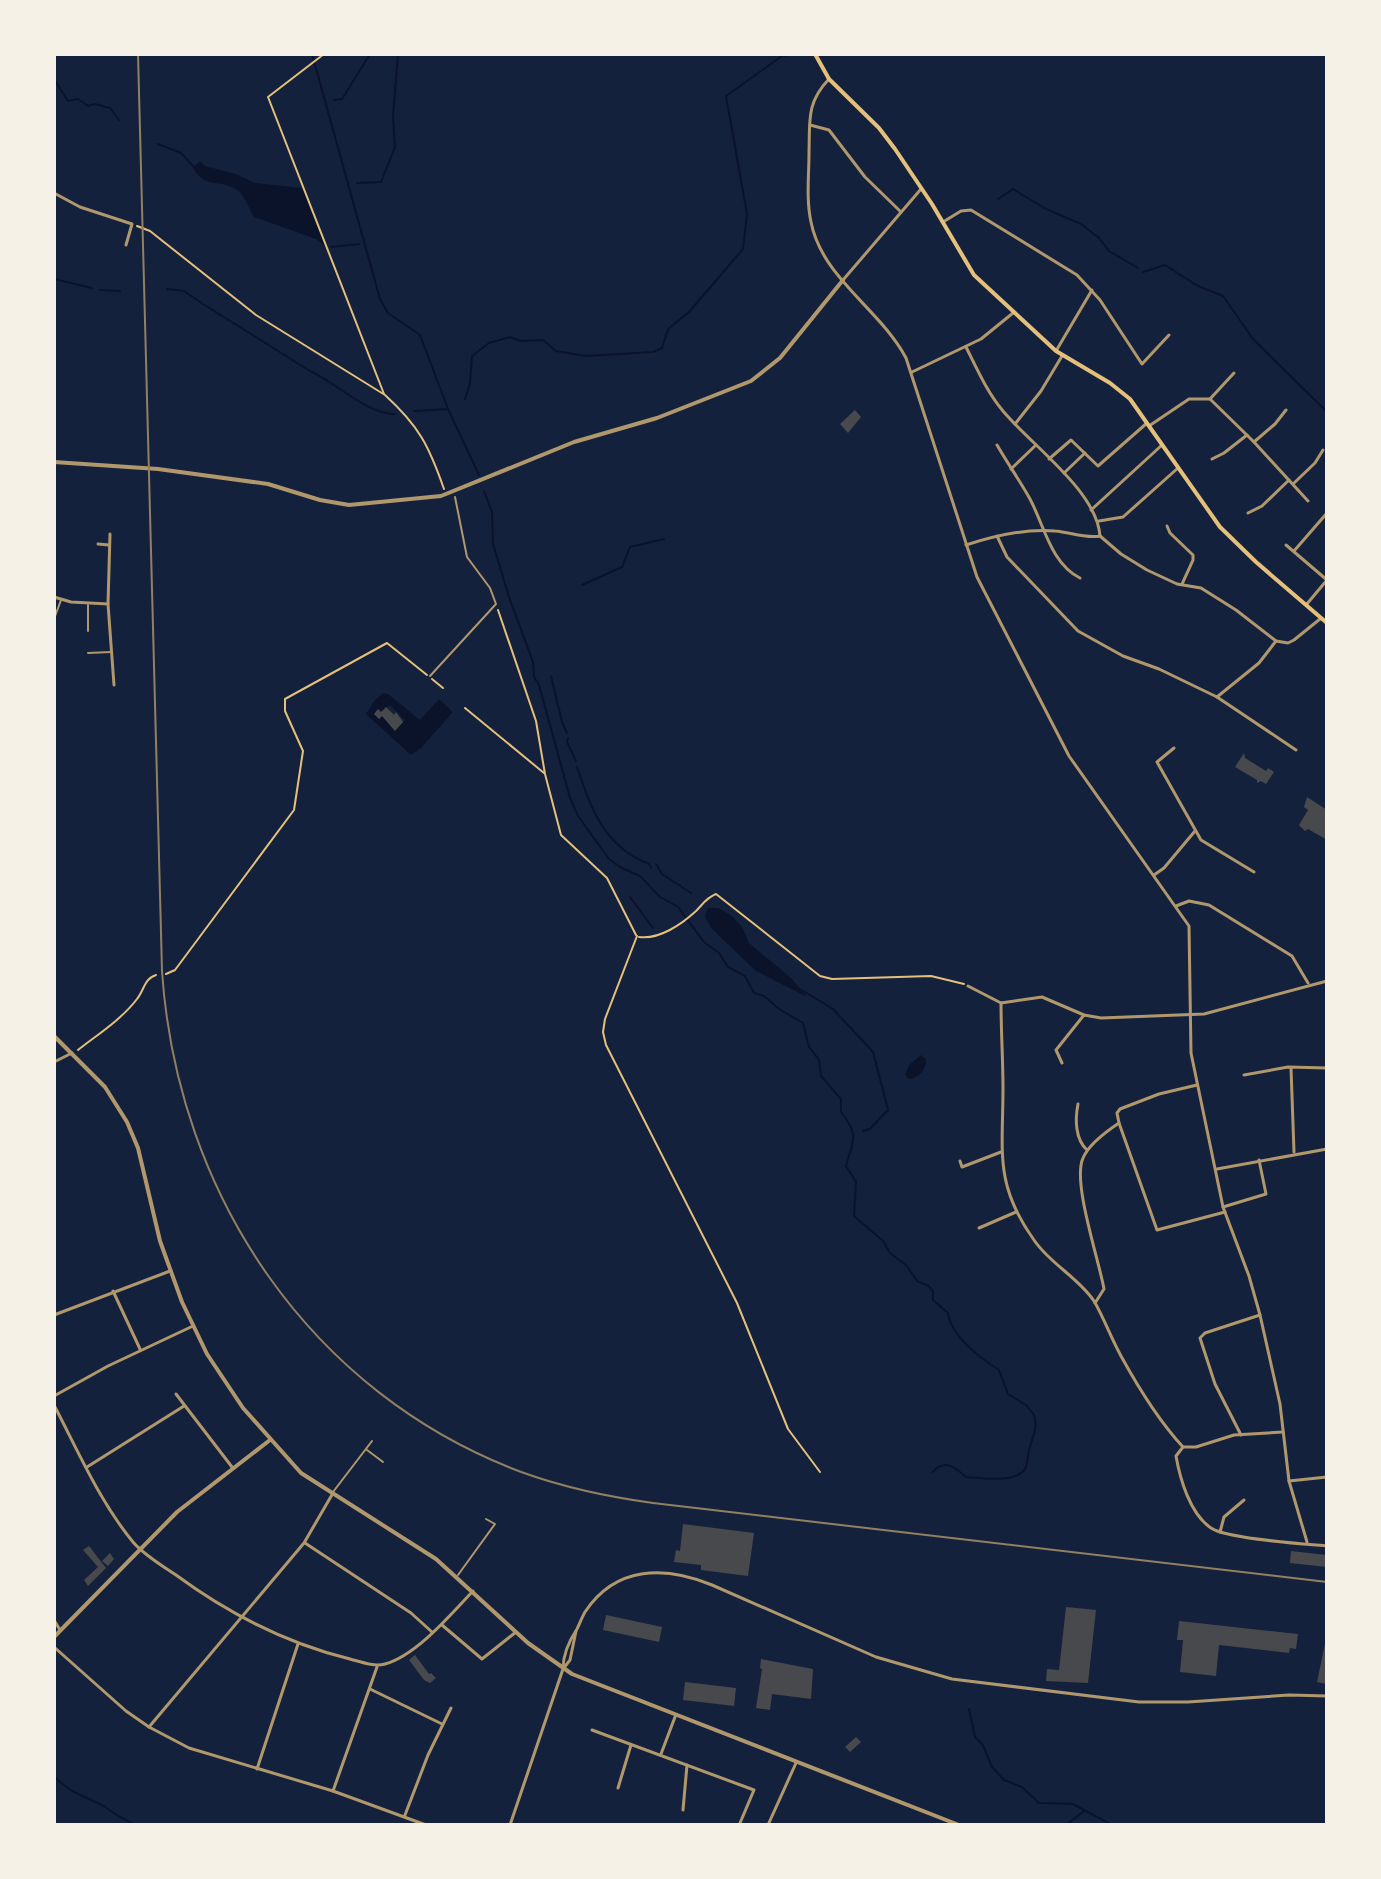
<svg xmlns="http://www.w3.org/2000/svg" width="1381" height="1879" viewBox="0 0 1381 1879" font-family="'Playfair Display',serif">
  <style>
    .water { fill: #0b132b; fill-rule: evenodd }
    .lines { fill: none; stroke-linecap: round; stroke-linejoin: round }
    .stream { stroke: #0b132b; stroke-width: 2 }
    .building { fill: #48494c }
    .path { stroke: #e5c07b; stroke-width: 2 }
    .service { stroke: #b1986c; stroke-width: 2 }
    .minor { stroke: #b1986c; stroke-width: 3 }
    .tertiary { stroke: #b1986c; stroke-width: 4 }
    .secondary { stroke: #e5c07b; stroke-width: 4 }
    .rail { stroke: #918062; stroke-width: 2 }
  </style>
  <rect width="100%" height="100%" fill="#14213d"/>
  <g class="water">
    <path d="M200,161L205,166L236,174L255,183L302,188L325,246L316,239L254,217C248,208 246,196 237,190C219,178 206,190 193,168Z"/>
    <path d="M383,693L388,694L420,720L439,699L453,712L422,747L411,755L366,714L374,701ZM390,705L405,720L395,731L382,716L379,719L374,714L378,709L381,712Z"/>
    <path d="M708,908H718L732,916L742,927L749,943L791,978L807,997L756,971L711,928L705,916Z"/>
    <path d="M921,1055L926,1059C926,1070 920,1077 909,1079L905,1075L909,1065Z"/>
  </g>
  <g class="lines">
    <g class="stream">
      <path d="M312,54L380,299L388,313L420,335L448,409L479,475"/>
      <path d="M54,79L68,101L78,99L88,106L95,104L110,108L119,120"/>
      <path d="M334,100L342,99L370,54"/>
      <path d="M158,144L181,153L194,167"/>
      <path d="M357,183L381,182L395,147L393,116L398,54"/>
      <path d="M998,199L1013,189L1046,209L1081,224L1099,238L1109,251L1138,268"/>
      <path d="M331,247L359,244"/>
      <path d="M1143,272L1165,265L1198,286L1223,296L1253,339L1327,412"/>
      <path d="M54,279L92,288"/>
      <path d="M167,289L184,291L203,304L310,371C337,383 368,415 395,414"/>
      <path d="M100,290L120,291"/>
      <path d="M465,399L470,383L472,356L489,343L510,337L520,341L543,340L556,351L586,356L653,352L662,348L668,329L689,312L743,249L747,214L726,96L782,56L795,54"/>
      <path d="M414,411L448,409"/>
      <path d="M484,491L492,512L493,544L509,597L533,662L534,677L539,685L570,798L578,816L609,859L620,867L640,876L660,897L678,907L704,942L719,953L728,967L745,976L754,993L764,996L779,1009L803,1023L809,1047L819,1060L821,1076L841,1099V1112C860,1136 853,1140 846,1166L856,1182L854,1216L883,1241L890,1253L907,1266L917,1281L929,1286L933,1292V1300L948,1313C951,1336 980,1358 999,1370L1008,1394L1026,1405L1034,1415C1038,1428 1033,1435 1030,1447C1028,1453 1028,1460 1026,1467C1019,1484 981,1478 966,1477C956,1468 944,1458 933,1472"/>
      <path d="M582,585L622,567L630,547L664,539"/>
      <path d="M551,676L562,722L567,733"/>
      <path d="M568,738L567,742L576,761"/>
      <path d="M577,767C591,808 604,847 649,864L651,868"/>
      <path d="M656,864L662,874L691,893"/>
      <path d="M630,897L653,928"/>
      <path d="M800,989L833,1009L873,1052L888,1110L870,1129L863,1131"/>
      <path d="M969,1709L975,1737L983,1745L992,1767L1004,1780L1022,1787L1039,1803L1073,1804L1112,1825"/>
      <path d="M54,1777L72,1791L106,1807C110,1812 129,1822 136,1825"/>
      <path d="M1066,1825L1084,1811"/>
    </g>
  </g>
  <g class="building">
    <path d="M855,410L861,417L848,433L840,424Z"/>
    <path d="M386,707L394,715L396,712L403,722L395,731L382,716L379,719L374,714L378,709L381,712Z"/>
    <path d="M1244,753L1245,758L1266,771L1268,768L1274,772L1266,784L1261,781L1257,783V780L1235,767Z"/>
    <path d="M1307,797L1327,810V840L1308,829L1305,831L1299,825L1308,810L1304,807Z"/>
    <path d="M683,1524L754,1533L748,1576L701,1570V1565L674,1562L676,1550L680,1551Z"/>
    <path d="M89,1546L106,1568L88,1586L84,1580L98,1567L83,1550Z"/>
    <path d="M1291,1551L1327,1555V1567L1290,1563Z"/>
    <path d="M110,1553L114,1559L108,1566L102,1561Z"/>
    <path d="M1066,1607L1096,1610L1088,1683L1046,1681L1047,1669L1059,1670Z"/>
    <path d="M606,1615L662,1627L659,1642L603,1630Z"/>
    <path d="M1179,1621L1298,1634L1296,1649L1290,1648L1289,1653L1219,1645L1216,1676L1180,1672L1183,1640H1177Z"/>
    <path d="M1326,1639H1327V1684L1317,1682Z"/>
    <path d="M415,1655L429,1674L431,1673L436,1678L430,1683L424,1680L409,1660Z"/>
    <path d="M761,1659L813,1669L811,1699L772,1694L770,1710L756,1708L762,1669L760,1668Z"/>
    <path d="M685,1682L736,1688L734,1706L683,1700Z"/>
    <path d="M856,1737L861,1742L850,1752L845,1747Z"/>
  </g>
  <g class="lines">
    <g class="path">
      <path d="M324,54L268,97L384,394"/>
      <path d="M137,226L150,231L256,315L385,395C419,426 429,446 444,489"/>
      <path d="M498,610L536,721L545,774L561,835L607,878L636,935"/>
      <path d="M432,679L443,688"/>
      <path d="M465,708L544,773"/>
      <path d="M637,936L605,1019L603,1032L606,1045L737,1303L788,1429L820,1472"/>
      <path d="M639,937C659,940 682,924 696,911C703,904 706,898 716,894L820,976L832,979L931,976L964,984"/>
      <path d="M166,974L175,970L294,810L303,751L285,711V699L387,643L427,675"/>
      <path d="M78,1050C97,1035 122,1019 137,999C144,990 145,978 156,975"/>
    </g>
    <g class="service">
      <path d="M54,619L61,600"/>
      <path d="M88,631V605"/>
      <path d="M88,653L111,652"/>
      <path d="M430,676L496,604L490,588L467,557L455,497"/>
      <path d="M367,1450L383,1462"/>
      <path d="M333,1492L372,1441"/>
      <path d="M458,1575L495,1524L486,1519"/>
    </g>
    <g class="minor">
      <path d="M829,79C806,103 810,121 809,153C809,176 806,199 811,222C822,278 880,309 906,358L977,577L1069,756L1189,926L1191,1053L1223,1207L1249,1276L1260,1315L1280,1404L1289,1481L1307,1542"/>
      <path d="M810,125L829,130L865,177L901,212"/>
      <path d="M54,193L80,207L132,224L126,245"/>
      <path d="M943,222L961,211L971,210L1077,275L1100,300L1142,364L1169,335"/>
      <path d="M843,280L921,189"/>
      <path d="M966,347C977,369 987,392 1003,411C1031,445 1097,491 1100,536"/>
      <path d="M1056,351L1092,290"/>
      <path d="M912,372L981,339L1013,313"/>
      <path d="M1210,399L1234,373"/>
      <path d="M1015,424L1041,391L1062,356"/>
      <path d="M1149,426L1189,399H1210L1254,442L1308,501"/>
      <path d="M1254,442L1275,424L1286,410"/>
      <path d="M997,445C1008,464 1020,481 1030,499C1044,525 1051,564 1080,578"/>
      <path d="M1049,459L1071,440L1098,466L1147,423"/>
      <path d="M1212,459L1224,453L1247,435"/>
      <path d="M1011,469L1036,445"/>
      <path d="M1064,473L1085,453"/>
      <path d="M1293,484L1315,463L1323,450"/>
      <path d="M1091,510L1162,445"/>
      <path d="M1248,513L1262,506L1289,480"/>
      <path d="M1099,521L1123,517L1178,468"/>
      <path d="M1167,526L1170,533L1193,555V560L1182,584"/>
      <path d="M110,534L108,604L114,685"/>
      <path d="M997,536L1007,557L1078,631L1123,656L1159,669L1217,697L1296,750"/>
      <path d="M98,544L109,545"/>
      <path d="M966,545C994,536 1026,528 1055,531C1070,532 1085,539 1100,536L1121,554L1147,570L1177,584L1201,588L1236,610L1276,641L1288,643L1294,640L1320,619"/>
      <path d="M1286,545L1327,580"/>
      <path d="M1294,551L1327,513"/>
      <path d="M54,597L71,602L108,604"/>
      <path d="M1306,605L1327,580"/>
      <path d="M1217,697L1259,663L1276,641"/>
      <path d="M1174,748L1157,762L1201,840L1254,872"/>
      <path d="M1154,875L1164,868L1195,831"/>
      <path d="M1176,906L1189,901L1209,905L1292,956L1308,983"/>
      <path d="M968,986L1001,1003L1042,997L1084,1015L1101,1018L1204,1014L1327,981"/>
      <path d="M1001,1003C1001,1031 1003,1060 1003,1088C1003,1152 994,1184 1034,1240C1050,1264 1078,1277 1094,1301C1104,1318 1111,1338 1121,1356C1138,1387 1158,1420 1183,1447H1196L1234,1435L1283,1432"/>
      <path d="M54,1062L72,1053"/>
      <path d="M1062,1063L1056,1050L1084,1015"/>
      <path d="M1291,1068L1294,1152"/>
      <path d="M1244,1075L1288,1067L1327,1068"/>
      <path d="M1078,1104C1075,1119 1075,1139 1087,1150"/>
      <path d="M1119,1123L1157,1230L1225,1212"/>
      <path d="M960,1161L962,1167L1001,1152"/>
      <path d="M1217,1169L1327,1149"/>
      <path d="M1223,1207L1266,1194L1259,1160"/>
      <path d="M979,1228L1016,1212"/>
      <path d="M113,1291L140,1349"/>
      <path d="M1095,1303L1104,1289C1099,1260 1072,1182 1083,1158C1089,1144 1107,1131 1119,1123L1117,1113L1120,1109L1159,1094L1197,1085"/>
      <path d="M54,1315L170,1271"/>
      <path d="M176,1394L232,1467"/>
      <path d="M54,1396L108,1366L193,1326"/>
      <path d="M54,1405C78,1451 100,1502 133,1542C144,1555 161,1565 176,1575C229,1614 285,1643 350,1659C361,1662 374,1667 385,1664C417,1655 451,1614 473,1591"/>
      <path d="M1241,1435L1215,1384L1200,1338L1205,1333L1260,1315"/>
      <path d="M1183,1447L1176,1456C1180,1479 1190,1514 1211,1528C1227,1539 1305,1544 1327,1546"/>
      <path d="M87,1467L184,1406"/>
      <path d="M1289,1481L1327,1477"/>
      <path d="M1220,1532L1224,1517L1244,1500"/>
      <path d="M305,1543L411,1613L432,1632"/>
      <path d="M54,1620L60,1630"/>
      <path d="M442,1625L482,1659L516,1632"/>
      <path d="M54,1647L126,1711L149,1727L189,1748L333,1791L426,1825"/>
      <path d="M563,1669C563,1653 569,1641 577,1629C580,1623 582,1617 585,1612C616,1565 666,1566 712,1585L876,1657L952,1679L1139,1702H1188L1289,1695L1327,1696"/>
      <path d="M370,1689L442,1724"/>
      <path d="M149,1727L304,1543L333,1493"/>
      <path d="M592,1730L754,1790L740,1823"/>
      <path d="M661,1754L675,1717"/>
      <path d="M257,1769L298,1644"/>
      <path d="M618,1788L631,1745"/>
      <path d="M333,1791L377,1667"/>
      <path d="M683,1810L687,1765"/>
      <path d="M405,1815L428,1755L451,1708"/>
      <path d="M510,1825L563,1669L570,1660L576,1631"/>
      <path d="M768,1825L796,1763"/>
    </g>
    <g class="tertiary">
      <path d="M54,462L158,469L268,484L320,500L349,505L441,496L574,442L657,418L751,381L780,358L843,280"/>
      <path d="M54,1036L105,1087L127,1122L138,1148L160,1241L182,1302L207,1354L243,1408L301,1473L436,1559L528,1643L572,1674L959,1825"/>
      <path d="M54,1637L177,1512L270,1440"/>
    </g>
    <path class="secondary" d="M815,54L829,79L879,128L895,149L932,204L974,275L1056,351L1110,383L1130,399L1220,527L1256,562L1327,623"/>
    <path class="rail" d="M138,54L162,971C177,1194 310,1394 524,1473C566,1488 609,1497 653,1503L1327,1582"/>
  </g>
  <rect width="1381" height="1879" fill="none" stroke="#f6f1e7" stroke-width="112"/>
</svg>
